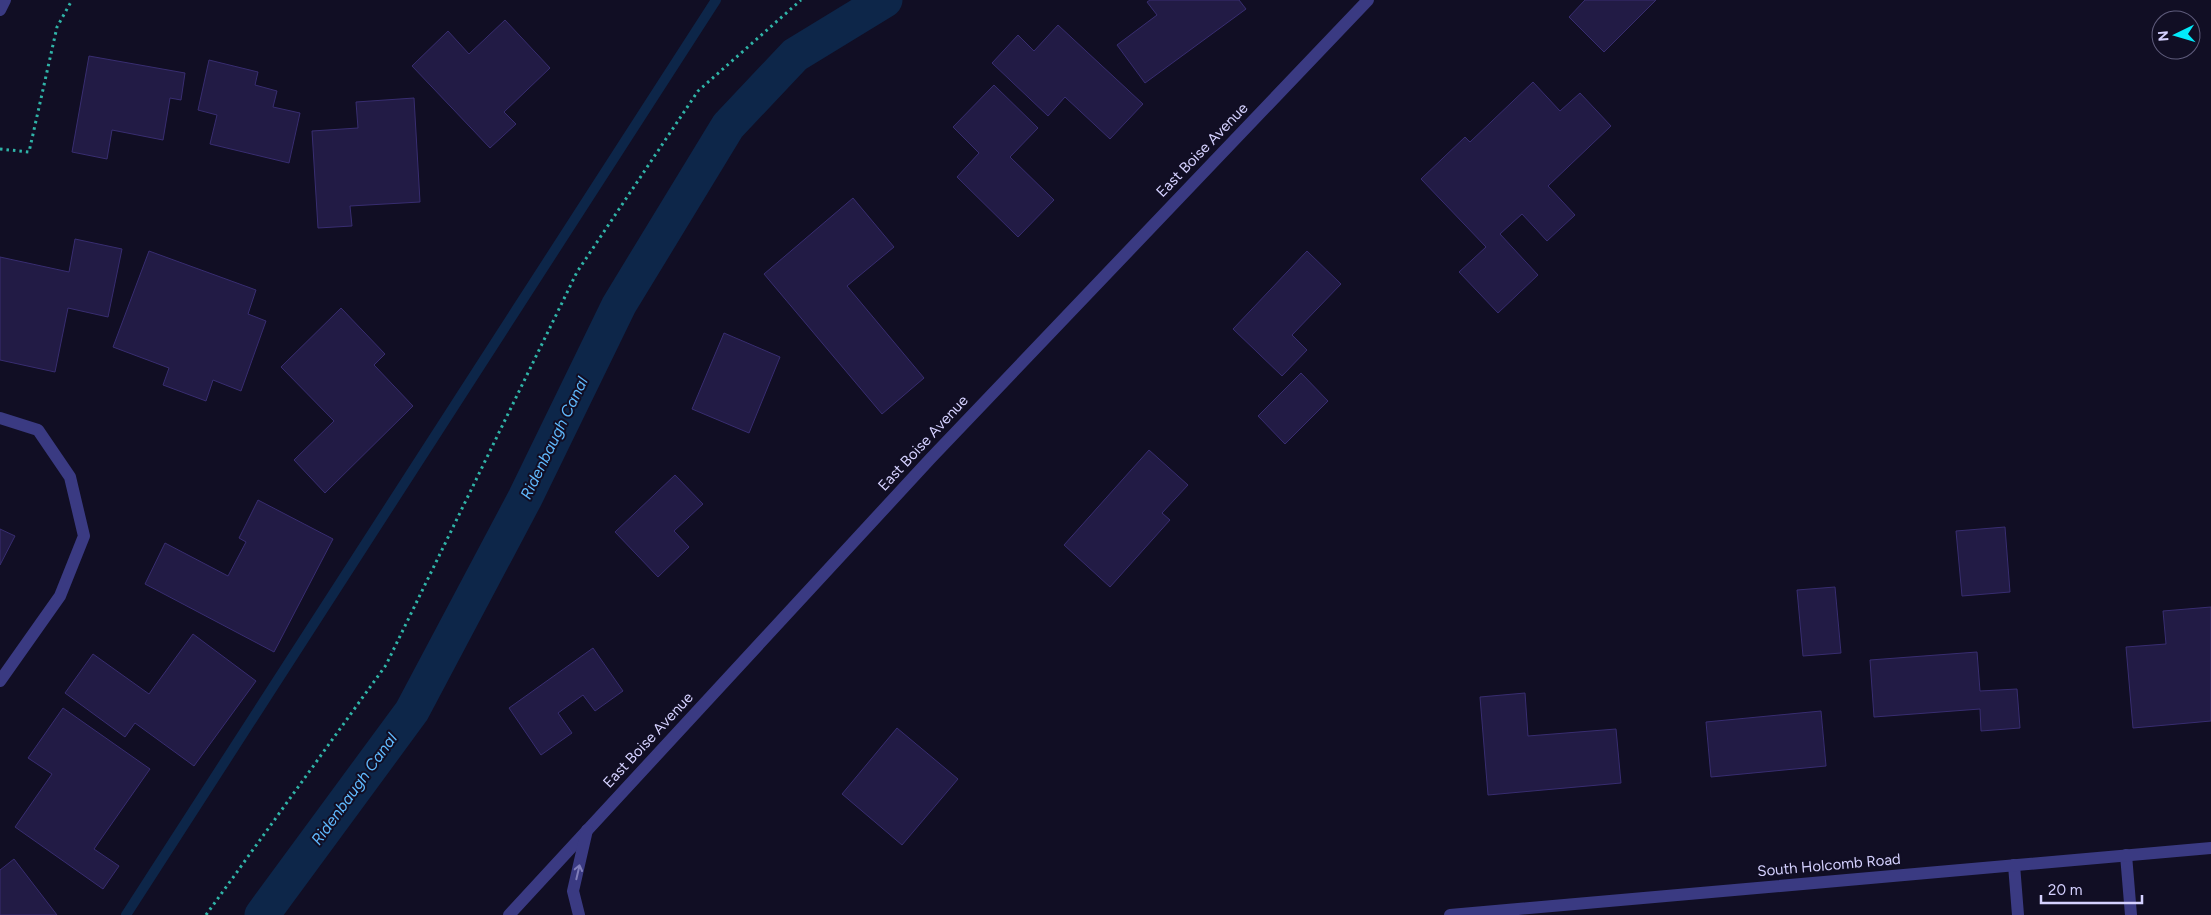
<svg xmlns="http://www.w3.org/2000/svg" width="2211" height="915" viewBox="0 0 2211 915" font-family="Figtree,sans-serif">
  <style>
    .lines { fill: none; stroke-linecap: round; stroke-linejoin: round }
    .stream { stroke: #0d2649; stroke-width: 10 }
    .canal { stroke: #0d2649; stroke-width: 35 }
    .building { fill: #221b45; stroke: #382d70 }
    .path { stroke: #30b4a8; stroke-width: 3; stroke-dasharray: 2.5 4; stroke-linecap: butt }
    .minor { stroke: #3a3a82; stroke-width: 12 }
    .oneway { stroke: #807eba }
    .labels { text-anchor: middle; dominant-baseline: central; stroke-width: 4; stroke-linejoin: round; paint-order: stroke }
    .street-label { font-size: 15px; fill: #d5d1ff; stroke: #110e24 }
    .water-label { font-size: 16px; font-style: italic; fill: #60bafe; stroke: #110e24 }
  </style>
  <rect width="100%" height="100%" fill="#110e24"/>
  <g class="lines">
    <path class="stream" d="M126,915L716,0"/>
    <path class="canal" d="M262,915L412,711L525,498L619,305L728,126L795,55L885,0"/>
  </g>
  <g class="building">
    <path d="M1150,0H1239L1246,9L1145,83L1117,45L1157,15L1147,2Z"/>
    <path d="M1585,0H1656L1604,52L1569,17Z"/>
    <path d="M505,20L550,68L504,112L516,124L490,148L412,66L448,31L469,54Z"/>
    <path d="M1058,25L1143,104L1110,139L1065,97L1048,116L992,63L1018,35L1034,51Z"/>
    <path d="M89,56L185,73L181,100L170,98L163,140L112,130L107,159L72,152Z"/>
    <path d="M209,60L258,72L255,85L277,91L273,107L300,113L289,163L210,144L217,115L198,110Z"/>
    <path d="M1533,82L1560,111L1580,93L1611,126L1548,186L1575,215L1547,241L1522,214L1500,234L1538,275L1498,313L1459,272L1486,247L1421,179L1465,137L1470,142Z"/>
    <path d="M994,85L1038,128L1010,157L1054,200L1018,237L957,177L979,153L953,127Z"/>
    <path d="M414,98L420,202L350,206L352,226L318,228L312,131L358,128L356,102Z"/>
    <path d="M853,198L894,247L847,286L924,378L882,414L764,274Z"/>
    <path d="M75,239L122,249L108,317L68,308L55,372L0,360V257L69,272Z"/>
    <path d="M149,251L256,290L248,314L266,321L241,391L213,380L206,401L163,385L169,368L113,347Z"/>
    <path d="M1307,251L1341,284L1292,335L1307,350L1282,376L1233,329Z"/>
    <path d="M341,308L385,354L374,365L413,406L325,493L294,460L334,421L281,367Z"/>
    <path d="M724,333L780,357L749,433L692,409Z"/>
    <path d="M1301,373L1328,401L1285,444L1258,416Z"/>
    <path d="M1149,450L1188,485L1162,513L1170,520L1110,587L1064,545Z"/>
    <path d="M675,475L703,504L674,531L689,547L658,577L615,532Z"/>
    <path d="M258,500L333,539L274,652L145,584L165,543L228,576L246,542L239,538Z"/>
    <path d="M2005,527L2010,592L1962,596L1956,531Z"/>
    <path d="M0,529L15,536L0,565Z"/>
    <path d="M1835,587L1841,653L1803,656L1797,590Z"/>
    <path d="M2211,607V721L2133,728L2126,647L2166,644L2163,611Z"/>
    <path d="M193,634L256,681L194,766L135,723L125,737L65,693L93,654L149,694Z"/>
    <path d="M593,648L623,691L595,711L583,695L558,713L572,733L541,755L509,708Z"/>
    <path d="M1977,652L1980,691L2017,689L2020,728L1981,731L1980,709L1874,717L1870,660Z"/>
    <path d="M1525,693L1528,736L1616,729L1621,783L1488,795L1480,697Z"/>
    <path d="M63,708L150,769L94,849L119,866L103,889L15,827L52,774L28,758Z"/>
    <path d="M1821,711L1826,766L1711,777L1706,722Z"/>
    <path d="M897,728L958,779L902,845L842,794Z"/>
    <path d="M14,859L57,915H0V870Z"/>
  </g>
  <g class="lines">
    <g class="path">
      <path d="M0,149L29,152L57,27L72,0"/>
      <path d="M206,915L386,665L577,272L698,91L801,0"/>
    </g>
    <g class="minor">
      <path d="M0,10L5,0"/>
      <path d="M0,418L38,430L70,477L84,536L60,596L0,681"/>
      <path d="M2126,855L2131,915"/>
      <path d="M2014,865L2018,915"/>
      <path d="M509,915L931,458L1368,0"/>
      <path d="M579,915L573,891L587,830"/>
      <path d="M1450,915L2211,848"/>
    </g>
  </g>
  <defs><path id="oneway-shaft" d="M-6 0H5M1.5-3L5.5 0L1.5 3" fill="none" stroke-width="1.6" stroke-linecap="round" stroke-linejoin="round" transform="scale(1.25)"/></defs>
  <use class="oneway" href="#oneway-shaft" transform="translate(578 872) rotate(-77)"/>
  <g class="labels">
    <g class="street-label">
      <text transform="translate(1202 150) rotate(-46)">East Boise Avenue</text>
      <text transform="translate(923 443) rotate(-47)">East Boise Avenue</text>
      <text transform="translate(648 740) rotate(-47)">East Boise Avenue</text>
      <text transform="translate(1829 865) rotate(-5)">South Holcomb Road</text>
    </g>
    <g class="water-label">
      <text transform="translate(554 438) rotate(-64)">Ridenbaugh Canal</text>
      <text transform="translate(354 789) rotate(-54)">Ridenbaugh Canal</text>
    </g>
  </g>
  <g transform="translate(2176 35) rotate(265)"><circle r="24" fill="#110e24" stroke="#5f5c7c"/>
  <path d="M0-4L9 19L0 12L-9 19Z" fill="#02eafa"/>
  <text y="-8" font-size="14" font-weight="bold" text-anchor="middle" fill="#d5d1ff">N</text>
  </g>
  <path d="M2041 895v8h101v-8" fill="none" stroke="#d5d1ff" stroke-width="2.5"/>
  <text x="2048" y="895" font-size="15" fill="#d5d1ff" stroke="#110e24" stroke-width="4" paint-order="stroke">20 m</text>
</svg>
